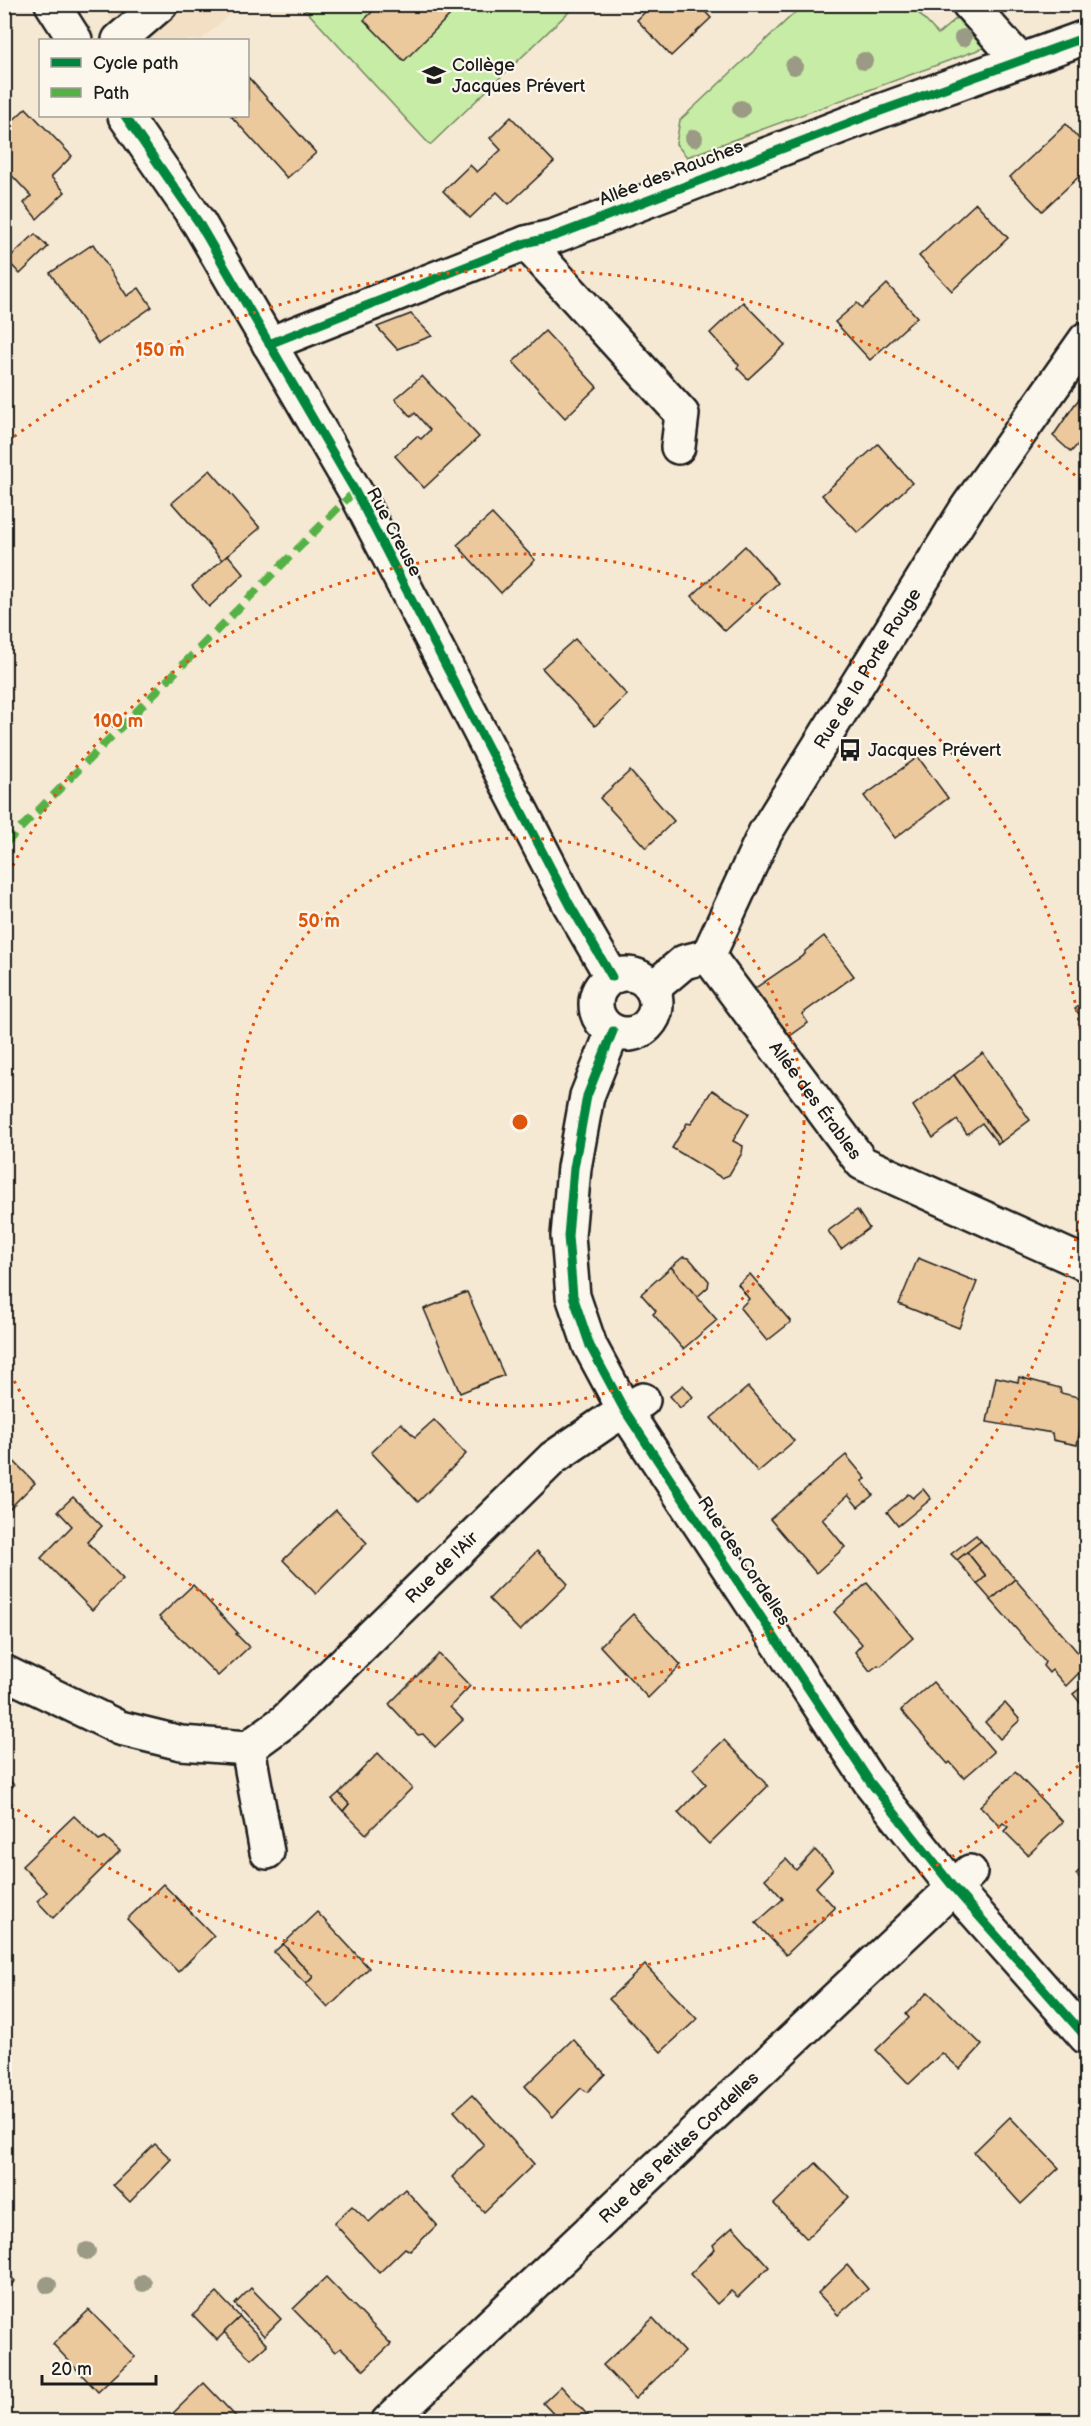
<svg xmlns="http://www.w3.org/2000/svg" width="1091" height="2426" viewBox="0 0 1091 2426" font-family="'Balsamiq Sans',sans-serif">
  <style>
    .built { fill: #f3dfc4 }
    .green { fill: #c7eca5; stroke: #728460; stroke-width: 1.5 }
    .building { fill: #ecc99d; stroke: #1c1c1c; stroke-width: 1.5 }
    .lines { fill: none; stroke-linecap: round; stroke-linejoin: round }
    .minor-casing { stroke: #1c1c1c; stroke-width: 38 }
    .minor { stroke: #fbf7ec; stroke-width: 33 }
    .quiet { stroke: #55b145; stroke-width: 8; stroke-dasharray: 15 8; stroke-linecap: butt }
    .cycleway-casing { stroke: #fbf7ec; stroke-width: 13 }
    .cycleway { stroke: #00873e; stroke-width: 9 }
    .tree { fill: #9a9a85 }
    .ring { fill: none; stroke: #de560d; stroke-width: 3; stroke-dasharray: 3 6 }
    .labels { text-anchor: middle; dominant-baseline: central; stroke-width: 4.5; stroke-linejoin: round; paint-order: stroke }
    .poi-label { font-size: 18px; fill: #1c1c1c; stroke: #fbf7ec; text-anchor: start }
    .street-label { font-size: 18px; fill: #1c1c1c; stroke: #fbf7ec }
    .centre { fill: #de560d; stroke: #fbf7ec; stroke-width: 3 }
    .ring-label { font-size: 18px; text-anchor: middle; font-weight: bold; fill: #de560d; stroke: #fbf7ec; stroke-width: 4.5; stroke-linejoin: round; paint-order: stroke }
  </style>
  <rect width="100%" height="100%" fill="#f6e9d4"/>
  <filter id="ink" filterUnits="userSpaceOnUse"><feTurbulence type="fractalNoise" baseFrequency=".0167" numOctaves="2"/><feDisplacementMap in="SourceGraphic" scale="12" xChannelSelector="R" yChannelSelector="G"/><feConvolveMatrix kernelMatrix="1 2 1 2 8 2 1 2 1" color-interpolation-filters="sRGB"/></filter>
  <g filter="url(#ink)">
    <path class="built" d="M102,5H240L201,40H125Z"/>
    <g class="green">
      <path d="M301,5H576L430,145Z"/>
      <path d="M803,5H911L938,34L958,17L986,47L687,157L676,144L680,120Z"/>
    </g>
    <g class="building">
      <path d="M380,4H461L404,61L364,20Z"/>
      <path d="M653,4H698L711,18L671,56L637,20Z"/>
      <path d="M248,77L316,153L287,178L231,116H248Z"/>
      <path d="M26,108L72,156L51,177L65,192L37,219L24,203L31,196L4,167V129Z"/>
      <path d="M511,117L554,162L509,204L497,192L470,218L443,191L470,165L477,172L501,150L490,138Z"/>
      <path d="M1066,124L1086,147V170L1042,211L1010,177Z"/>
      <path d="M976,203L1008,238L952,291L919,256Z"/>
      <path d="M35,234L48,247L20,274L7,260Z"/>
      <path d="M93,244L127,296L139,288L152,307L98,344L50,273Z"/>
      <path d="M887,284L917,317L870,360L835,322L857,303L862,308Z"/>
      <path d="M743,302L785,345L748,379L737,368L739,365L710,333Z"/>
      <path d="M411,314L432,336L397,349L377,327Z"/>
      <path d="M545,331L597,387L565,418L513,362Z"/>
      <path d="M422,376L479,437L424,488L395,456L417,436L421,439L430,430L415,413L411,417L395,399Z"/>
      <path d="M1086,391V435L1071,452L1053,436L1075,404Z"/>
      <path d="M878,444L912,483L858,533L822,495Z"/>
      <path d="M210,470L260,528L222,560L172,503Z"/>
      <path d="M492,514L535,560L501,593L457,545Z"/>
      <path d="M745,546L778,583L725,631L692,596Z"/>
      <path d="M228,555L244,574L209,607L192,586Z"/>
      <path d="M575,639L627,695L595,726L542,668Z"/>
      <path d="M918,757L948,798L895,838L864,796Z"/>
      <path d="M630,771L674,821L646,848L600,798Z"/>
      <path d="M824,936L854,976L802,1014L808,1023L790,1036L754,989L805,954V951Z"/>
      <path d="M1085,1001L1086,1020L1085,1021L1075,1009Z"/>
      <path d="M983,1053L1030,1120L1001,1142L954,1075Z"/>
      <path d="M954,1075L1001,1142L998,1144L982,1123L967,1134L957,1120L933,1138L913,1106Z"/>
      <path d="M712,1090L749,1113L733,1141L743,1146L742,1153L729,1175L722,1178L672,1148L687,1123L691,1124Z"/>
      <path d="M857,1210L869,1228L841,1249L828,1231Z"/>
      <path d="M683,1257L689,1258L709,1281L708,1287L697,1297L671,1267Z"/>
      <path d="M918,1258L977,1282L959,1328L899,1304Z"/>
      <path d="M671,1267L717,1320L683,1349L653,1314L656,1311L641,1294Z"/>
      <path d="M750,1274L791,1322L767,1341L740,1308L749,1299L738,1284Z"/>
      <path d="M467,1292L504,1375L460,1393L424,1309Z"/>
      <path d="M996,1377L1018,1382L1019,1377L1060,1388L1061,1393L1086,1399L1077,1445L1053,1440L1052,1433L987,1422Z"/>
      <path d="M683,1385L693,1397L680,1408L670,1396Z"/>
      <path d="M748,1387L794,1441L758,1472L711,1418Z"/>
      <path d="M434,1420L466,1454L418,1502L371,1452L401,1423L415,1437Z"/>
      <path d="M4,1451L35,1483L8,1510L4,1507Z"/>
      <path d="M846,1455L866,1479L862,1481L873,1495L858,1507L848,1495L822,1519L845,1547L816,1573L770,1519Z"/>
      <path d="M923,1489L931,1499L898,1526L887,1512L908,1494L913,1498Z"/>
      <path d="M73,1497L102,1526L87,1542L123,1579L92,1610L41,1558L72,1526L58,1511Z"/>
      <path d="M336,1510L367,1543L316,1594L283,1560Z"/>
      <path d="M976,1535L981,1541L957,1560L951,1554Z"/>
      <path d="M981,1541L1015,1579L991,1600L977,1584L986,1576L967,1552Z"/>
      <path d="M537,1551L568,1584L520,1631L489,1599Z"/>
      <path d="M967,1552L986,1576L977,1584L957,1560Z"/>
      <path d="M1015,1579L1086,1662V1666L1066,1686L1052,1670L1049,1673L1043,1666L1045,1662L991,1600Z"/>
      <path d="M867,1583L913,1638L881,1666L878,1665L870,1671L855,1652L862,1644L834,1612Z"/>
      <path d="M193,1585L238,1633L236,1634L249,1647L218,1676L159,1617Z"/>
      <path d="M633,1614L681,1665L648,1698L600,1646Z"/>
      <path d="M439,1654L470,1686L450,1707L463,1720L435,1747L423,1734L418,1735L389,1704Z"/>
      <path d="M933,1682L994,1752L964,1778L950,1762L948,1764L901,1710Z"/>
      <path d="M1086,1684V1709H1085L1073,1694Z"/>
      <path d="M1005,1703L1020,1720L1000,1739L985,1722Z"/>
      <path d="M724,1740L768,1786L709,1844L678,1813L706,1784L693,1769Z"/>
      <path d="M378,1753L412,1788L366,1834L343,1811L349,1804L339,1793Z"/>
      <path d="M1015,1772L1063,1822L1028,1855L1004,1831L1008,1827L1003,1823L1000,1826L980,1806Z"/>
      <path d="M4,1775L14,1785L4,1796Z"/>
      <path d="M339,1793L349,1804L343,1811L332,1799Z"/>
      <path d="M74,1816L99,1840L105,1837L120,1851L53,1918L37,1901L47,1892L22,1866Z"/>
      <path d="M815,1850L833,1869L816,1887L835,1908L786,1955L756,1923L783,1899L765,1879L786,1859L796,1870Z"/>
      <path d="M1086,1864V1885L1076,1874Z"/>
      <path d="M163,1884L214,1936L178,1972L127,1919Z"/>
      <path d="M317,1912L369,1968L328,2008L306,1984L313,1977L283,1944Z"/>
      <path d="M283,1944L313,1977L306,1984L274,1952Z"/>
      <path d="M645,1965L697,2019L661,2052L609,1999Z"/>
      <path d="M928,1992L982,2045L960,2069L942,2053L909,2084L876,2050L909,2018L906,2014Z"/>
      <path d="M573,2039L605,2074L587,2092L581,2088L553,2117L525,2086Z"/>
      <path d="M472,2095L534,2164L484,2212L452,2177L484,2145L454,2111Z"/>
      <path d="M1010,2117L1059,2168L1021,2204L974,2152Z"/>
      <path d="M155,2144L171,2159L130,2202L113,2185Z"/>
      <path d="M816,2163L849,2197L807,2239L774,2204Z"/>
      <path d="M405,2189L437,2225L410,2251L405,2248L379,2273L334,2223L352,2206L369,2222Z"/>
      <path d="M733,2227L769,2267L738,2297L731,2291L717,2304L690,2274L715,2249L713,2245Z"/>
      <path d="M847,2265L868,2289L838,2315L818,2293Z"/>
      <path d="M4,2270L15,2281L4,2291Z"/>
      <path d="M326,2277L391,2344L364,2370L341,2348L335,2352L293,2309Z"/>
      <path d="M251,2288L281,2319L264,2336L235,2304Z"/>
      <path d="M217,2293L240,2317L217,2340L193,2315Z"/>
      <path d="M89,2310L135,2357L98,2392L53,2344Z"/>
      <path d="M240,2317L267,2345L251,2359L224,2332Z"/>
      <path d="M653,2318L684,2352L635,2399L603,2365Z"/>
      <path d="M204,2383L241,2422H164Z"/>
      <path d="M561,2386L594,2422H561L543,2403Z"/>
    </g>
    <g class="lines">
      <g class="minor-casing">
        <g id="minor">
          <path d="M52,4L75,40"/>
          <path d="M969,4L1020,61"/>
          <path d="M119,40L161,4"/>
          <path d="M125,116L199,223L355,491L570,905L612,977"/>
          <path d="M526,243L682,414L678,447"/>
          <path d="M269,344L526,243L555,236L875,113L1086,37"/>
          <path id="s1" d="M708,956L862,1163L1086,1264"/>
          <circle cx="626" cy="1004" r="30"/>
          <path id="s2" d="M652,989L684,962L708,956L765,833L967,508L1086,339"/>
          <path d="M613,1031L587,1096L574,1168L568,1236L573,1296L590,1346L625,1411L870,1782L954,1888L1086,2037"/>
          <path id="s3" d="M4,1672L120,1728L181,1743L248,1748L285,1721L553,1458L607,1421L643,1400"/>
          <path d="M248,1748L267,1852"/>
          <path id="s4" d="M388,2422L970,1872"/>
        </g>
      </g>
      <use href="#minor" class="minor"/>
      <path class="quiet" d="M4,845L355,491"/>
      <g class="cycleway-casing">
        <g id="cycleway">
          <path d="M125,116L199,223L355,491L570,905L612,977"/>
          <path d="M269,344L526,243L555,236L875,113L1086,37"/>
          <path d="M613,1031L587,1096L574,1168L568,1236L573,1296L590,1346L625,1411L870,1782L954,1888L1086,2037"/>
        </g>
      </g>
      <use href="#cycleway" class="cycleway"/>
    </g>
    <g class="tree">
      <circle cx="963" cy="38" r="9"/>
      <circle cx="864" cy="61" r="9"/>
      <circle cx="794" cy="66" r="9"/>
      <circle cx="741" cy="109" r="9"/>
      <circle cx="694" cy="138" r="9"/>
      <circle cx="87" cy="2251" r="9"/>
      <circle cx="143" cy="2283" r="9"/>
      <circle cx="48" cy="2285" r="9"/>
    </g>
  </g>
  <g class="ring">
    <circle cx="520" cy="1122" r="284"/>
    <path d="M1086 1167A568 568 0 0 1 5 1362M5 882A568 568 0 0 1 1086 1077"/>
    <path d="M1085 1760A852 852 0 0 1 7 1802M7 442A852 852 0 0 1 1085 484"/>
  </g>
  <defs>
    <g id="school-bare" transform="scale(1.8)"><path d="M0-5L7-2L0 1L-7-2ZM-4 1L0 2.5L4 1V4Q0 6-4 4Z" fill="#1c1c1c" stroke="#fbf7ec" stroke-width="2.5" paint-order="stroke"/></g>
    <g id="bus-bare" transform="scale(1.8)"><path d="M-5-6H5V4H4V6H2V4H-2V6H-4V4H-5ZM-3.5-4V0h7V-4ZM-3.5 1.2v1.5H-2V1.2ZM2 1.2v1.5H3.5V1.2Z" fill="#1c1c1c" stroke="#fbf7ec" stroke-width="2.5" paint-order="stroke"/></g>
  </defs>
  <g fill-rule="evenodd">
    <use href="#school-bare" x="434" y="75"/>
    <use href="#bus-bare" x="850" y="750"/>
  </g>
  <g class="labels">
    <g class="poi-label">
      <text x="452" y="65">Collège<tspan x="452" dy="21">Jacques Prévert</tspan></text>
      <text x="868" y="750">Jacques Prévert</text>
    </g>
    <g class="street-label">
      <text transform="translate(671 173) rotate(-21)">Allée des Rauches</text>
      <text transform="translate(394 532) rotate(62)">Rue Creuse</text>
      <text stroke="none"><textPath href="#s2" startOffset="396">Rue de la Porte Rouge</textPath></text>
      <text stroke="none"><textPath href="#s1" startOffset="180">Allée des Érables</textPath></text>
      <text transform="translate(744 1561) rotate(56)">Rue des Cordelles</text>
      <text stroke="none"><textPath href="#s3" startOffset="524">Rue de l'Air</textPath></text>
      <text stroke="none"><textPath href="#s4" startOffset="400">Rue des Petites Cordelles</textPath></text>
    </g>
  </g>
  <circle cx="520" cy="1122" r="9" class="centre"/>
  <g class="ring-label">
    <text x="160" y="356">150 m</text>
    <text x="118" y="727">100 m</text>
    <text x="319" y="927">50 m</text>
  </g>
  <rect width="1091" height="2426" fill="none" stroke="#fbf7ec" stroke-width="24"/>
  <rect x="12" y="12" width="1067" height="2402" fill="none" stroke="#1c1c1c" stroke-width="2" filter="url(#ink)"/>
  <rect x="39" y="39" width="210" height="78" fill="#fbf7ec" stroke="#a29f99" stroke-width="1.5"/>
  <rect x="51" y="58" width="30" height="9" fill="#00873e" stroke="#a29f99" stroke-width="1.5"/>
  <text x="93" y="69" font-size="18" fill="#1c1c1c">Cycle path</text>
  <rect x="51" y="88" width="30" height="9" fill="#55b145" stroke="#a29f99" stroke-width="1.5"/>
  <text x="93" y="99" font-size="18" fill="#1c1c1c">Path</text>
  <path d="M42 2375v9h114v-9" fill="none" stroke="#1c1c1c" stroke-width="3"/>
  <text x="51" y="2375" font-size="18" fill="#1c1c1c" stroke="#fbf7ec" stroke-width="4.5" paint-order="stroke">20 m</text>
</svg>
